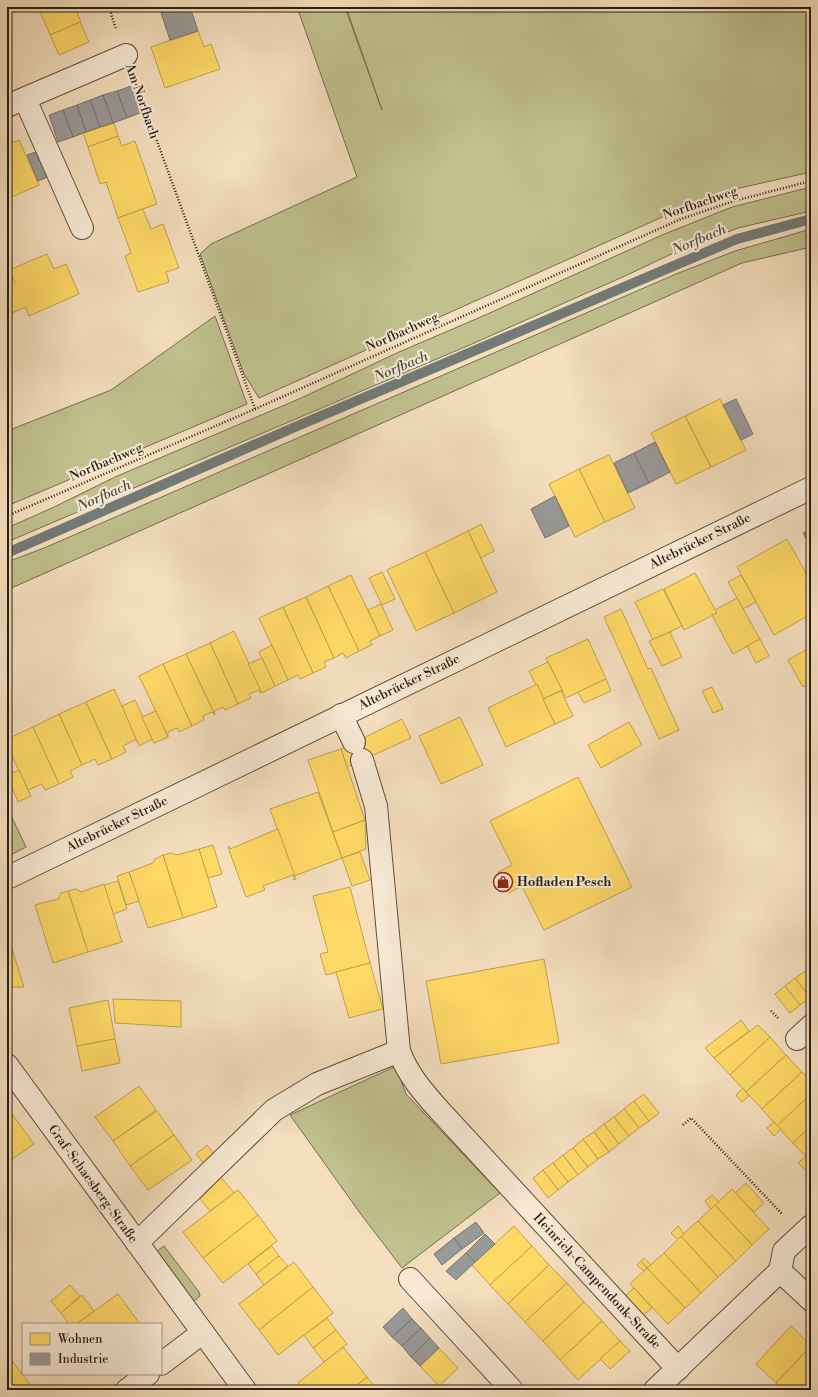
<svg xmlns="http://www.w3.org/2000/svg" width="818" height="1397" viewBox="0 0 818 1397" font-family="'Libre Bodoni',serif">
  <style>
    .green { fill: #c0c18f; stroke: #766f50 }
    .homes { fill: #ffd966; stroke: #bfa14c }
    .industry { fill: #999; stroke: #787470 }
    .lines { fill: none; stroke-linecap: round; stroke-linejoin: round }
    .stream { stroke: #727b78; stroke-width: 10 }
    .minor-casing { stroke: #5e4e3c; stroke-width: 24 }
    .path { stroke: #2b1d11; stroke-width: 2.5; stroke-dasharray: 1 2; stroke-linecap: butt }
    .minor { stroke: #f8ead5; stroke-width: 22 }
    .labels { text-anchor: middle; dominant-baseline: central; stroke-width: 4; stroke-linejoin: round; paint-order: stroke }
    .street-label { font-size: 13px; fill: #2b1d11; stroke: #f8ead5 }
    .poi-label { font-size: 13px; font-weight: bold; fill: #2b1d11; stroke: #f8ead5; text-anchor: start }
    .water-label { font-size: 14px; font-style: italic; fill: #4f4c45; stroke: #f8ead5 }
  </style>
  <rect width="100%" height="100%" fill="#f5dfbf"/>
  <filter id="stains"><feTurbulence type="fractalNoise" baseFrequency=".005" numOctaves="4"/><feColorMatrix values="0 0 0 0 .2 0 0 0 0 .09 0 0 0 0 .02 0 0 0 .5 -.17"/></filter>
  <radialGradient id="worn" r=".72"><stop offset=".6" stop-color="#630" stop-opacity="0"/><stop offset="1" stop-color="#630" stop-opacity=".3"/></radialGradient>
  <g class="green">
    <path d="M297,7H345L382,110L346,7H811V172L731,190L678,210L259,398L244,374L200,254L211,244L357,177Z"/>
    <path d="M811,187V211L738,228L680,250L625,276L472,344L7,542V528L52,508L115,477L299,399L399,352L483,316L662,235L732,207Z"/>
    <path d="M811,229V247L742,263L7,590V562L44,548L676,274L735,251Z"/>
    <path d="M215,316L247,404L7,506V431L111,390Z"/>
    <path d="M7,807L26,847L7,857Z"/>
    <path d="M396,1066L406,1094L500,1193L402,1268L360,1213L290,1115Z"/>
    <path d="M164,1246L199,1292L200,1296L192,1303L154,1253Z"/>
  </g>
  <g class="homes">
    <path d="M38,7H83L76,10L81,22L50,35Z"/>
    <path d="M80,22L89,42L59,55L50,35Z"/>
    <path d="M198,31L204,47L211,44L220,69L165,88L151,47Z"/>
    <path d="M114,123L118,136L88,147L83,133Z"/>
    <path d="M118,136L122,146L135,141L157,204L118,218L106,182L100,184L88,147Z"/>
    <path d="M19,140L39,185L7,199V145Z"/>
    <path d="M143,209L151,229L163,224L179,268L166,272L169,282L138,292L125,256L131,253L118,218Z"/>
    <path d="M47,254L54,269L66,264L79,294L29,316L26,307L7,315V286L15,283L9,270Z"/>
    <path d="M720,399L746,450L711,467L685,416Z"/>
    <path d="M685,416L711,467L676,484L651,433Z"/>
    <path d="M609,455L635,508L605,522L579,469Z"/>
    <path d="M579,469L605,522L575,537L549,484Z"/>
    <path d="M481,524L494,551L481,558L468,531Z"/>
    <path d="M468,531L497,592L454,613L425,552Z"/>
    <path d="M787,539L811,582V614L774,635L737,567Z"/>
    <path d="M425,552L454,613L416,631L387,570Z"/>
    <path d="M382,572L395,599L382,605L369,578Z"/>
    <path d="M695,573L717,613L684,630L664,589Z"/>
    <path d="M351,575L380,636L370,641L372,645L359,651L328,586Z"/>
    <path d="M741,575L756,602L743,609L728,582Z"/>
    <path d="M328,586L359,651L346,658L343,653L334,658L306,597Z"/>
    <path d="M663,589L682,626L653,640L635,602Z"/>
    <path d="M306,597L334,658L324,662L326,667L313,673L283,607Z"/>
    <path d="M737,598L760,639L733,654L712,615L717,613L715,610Z"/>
    <path d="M381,604L393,630L380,636L368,610Z"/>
    <path d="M283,607L313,673L300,679L298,675L288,680L259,618Z"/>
    <path d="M621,609L648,669L651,668L679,730L659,739L604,617Z"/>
    <path d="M234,631L262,692L260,693L259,690L249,694L251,698L238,704L210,643Z"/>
    <path d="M670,632L682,657L662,666L649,641Z"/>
    <path d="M588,639L606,679L566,698L546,658Z"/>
    <path d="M760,639L769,656L756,663L747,646Z"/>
    <path d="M210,643L238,704L225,710L223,707L214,711L215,715L186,654Z"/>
    <path d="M272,645L288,680L275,686L259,652Z"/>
    <path d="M811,647V683L803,687L788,660Z"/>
    <path d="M186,654L215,715L212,712L203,716L204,720L192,726L163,664Z"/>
    <path d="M262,658L275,686L262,693L248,664Z"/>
    <path d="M548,662L562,690L543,699L529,671Z"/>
    <path d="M163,664L192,726L179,732L177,728L168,732V737L139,676Z"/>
    <path d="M606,679L611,691L584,703L578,692Z"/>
    <path d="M537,684L555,724L506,747L488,708Z"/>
    <path d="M712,687L723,709L713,713L702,691Z"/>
    <path d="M114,689L137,739L123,746L126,752L112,759L86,702Z"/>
    <path d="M561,691L573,716L555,724L543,699Z"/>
    <path d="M135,700L153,739L139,746L122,706Z"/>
    <path d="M86,702L112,759L98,765L95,759L82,765L59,714Z"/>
    <path d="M156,711L168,737L154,743L142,717Z"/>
    <path d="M59,714L82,765L70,771L73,777L59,784L33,727Z"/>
    <path d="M460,717L483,765L441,784L419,736Z"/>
    <path d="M402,719L411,738L347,767L341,749Z"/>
    <path d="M629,722L642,745L601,768L588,745Z"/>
    <path d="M33,727L59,784L45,790L42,784L28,790L7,745V739Z"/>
    <path d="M341,749L365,820L333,832L308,760Z"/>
    <path d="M19,770L31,796L18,802L7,775Z"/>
    <path d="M578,777L632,887L544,930L522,886L509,893L503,882L498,872L512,865L490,821Z"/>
    <path d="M318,792L342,858L294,876L270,809Z"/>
    <path d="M365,820L366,849L342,858L333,832Z"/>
    <path d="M278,829L296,879L294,880L293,875L263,886L265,890L246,897L228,847L229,846L230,849Z"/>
    <path d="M213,845L222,874L208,878L199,849Z"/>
    <path d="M199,849L217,907L183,918L163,855L171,853L177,855Z"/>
    <path d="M360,852L370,880L352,886L342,858Z"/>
    <path d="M163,855L183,918L148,928L129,872L153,863L155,859Z"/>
    <path d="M129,872L139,901L126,905L117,876Z"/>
    <path d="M118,881L127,909L113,914L104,885Z"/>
    <path d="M104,884L122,942L88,952L68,891L76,889L81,892Z"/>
    <path d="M350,887L370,963L326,975L320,954L328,952L313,896Z"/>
    <path d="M68,891L88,952L53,963L35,905L58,899L61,893Z"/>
    <path d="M7,933L24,987H7Z"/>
    <path d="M544,959L559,1043L441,1064L426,981Z"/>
    <path d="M370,963L383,1009L349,1018L336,972Z"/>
    <path d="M805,971L811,978L810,998L795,978Z"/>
    <path d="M795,978L810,998L800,1005L785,986Z"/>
    <path d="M785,986L800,1005L790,1013L775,994Z"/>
    <path d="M113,999L181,1001V1027L115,1023Z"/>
    <path d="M108,1000L115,1039L77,1046L69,1008Z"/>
    <path d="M741,1020L749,1031L714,1058L705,1048Z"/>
    <path d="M758,1025L770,1037L730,1075L714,1058Z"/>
    <path d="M770,1037L786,1055L746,1092L730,1075Z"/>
    <path d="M115,1039L120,1063L82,1071L77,1046Z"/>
    <path d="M786,1055L802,1072L762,1109L746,1092Z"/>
    <path d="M802,1072L811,1082V1094L777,1126L762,1109Z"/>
    <path d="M139,1086L156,1110L113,1141L95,1117Z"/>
    <path d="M743,1088L749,1096L742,1102L736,1095Z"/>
    <path d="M644,1094L659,1113L649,1121L634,1101Z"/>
    <path d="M811,1094V1126L793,1143L777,1126Z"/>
    <path d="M634,1101L649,1121L639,1128L624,1109Z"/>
    <path d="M7,1107L34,1144L7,1163Z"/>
    <path d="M624,1109L639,1128L629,1136L614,1117Z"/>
    <path d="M157,1111L174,1135L130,1166L113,1141Z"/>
    <path d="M614,1117L629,1136L619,1144L604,1124Z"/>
    <path d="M774,1122L781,1129L774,1136L767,1128Z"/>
    <path d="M604,1124L619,1144L609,1152L594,1132Z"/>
    <path d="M811,1126V1158L809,1160L793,1143Z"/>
    <path d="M594,1132L609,1152L598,1159L583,1139Z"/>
    <path d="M174,1135L192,1160L148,1190L130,1166Z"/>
    <path d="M583,1139L598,1159L588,1167L573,1148Z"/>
    <path d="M207,1145L215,1155L204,1164L196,1154Z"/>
    <path d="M573,1148L588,1167L578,1175L563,1155Z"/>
    <path d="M563,1155L578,1175L568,1182L553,1163Z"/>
    <path d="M806,1156L811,1162V1164L805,1170L798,1163Z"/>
    <path d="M553,1163L568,1182L558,1190L543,1170Z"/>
    <path d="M543,1170L558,1190L548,1198L533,1178Z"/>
    <path d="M221,1177L234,1193L210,1211L200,1199Z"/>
    <path d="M746,1183L764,1203L754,1212L735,1193Z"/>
    <path d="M732,1189L769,1229L752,1245L715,1205Z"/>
    <path d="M238,1190L258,1215L203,1258L183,1232Z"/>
    <path d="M712,1195L719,1202L711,1209L705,1201Z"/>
    <path d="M715,1205L752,1245L736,1261L698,1221Z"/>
    <path d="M258,1215L277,1241L223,1283L203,1258Z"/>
    <path d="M698,1221L736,1261L718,1277L681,1236Z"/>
    <path d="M514,1226L532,1246L490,1285L472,1265Z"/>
    <path d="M678,1226L684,1234L678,1240L671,1233Z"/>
    <path d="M681,1236L718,1277L701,1293L664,1253Z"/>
    <path d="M272,1246L279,1256L256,1274L248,1264Z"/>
    <path d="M532,1246L549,1265L508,1304L490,1285Z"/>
    <path d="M664,1253L701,1293L685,1308L647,1268Z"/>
    <path d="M279,1256L288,1266L264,1285L256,1274Z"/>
    <path d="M644,1258L651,1265L647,1268L641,1261Z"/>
    <path d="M641,1261L647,1268L644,1271L637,1265Z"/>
    <path d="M294,1262L313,1287L259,1330L239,1304Z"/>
    <path d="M549,1265L567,1283L525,1322L508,1304Z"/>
    <path d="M647,1268L685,1308L668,1324L630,1284Z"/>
    <path d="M567,1283L584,1302L543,1341L525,1322Z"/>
    <path d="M70,1285L80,1296L61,1313L51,1301Z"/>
    <path d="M313,1287L333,1313L278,1355L259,1330Z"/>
    <path d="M634,1288L652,1308L641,1317L623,1298Z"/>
    <path d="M118,1294L140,1324H76L94,1311Z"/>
    <path d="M82,1295L94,1311L76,1324H69L61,1313Z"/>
    <path d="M584,1302L602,1321L560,1360L543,1341Z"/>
    <path d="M327,1318L336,1330L313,1348L304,1335Z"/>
    <path d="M602,1321L620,1341L578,1380L560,1360Z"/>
    <path d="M791,1326L811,1346L776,1383L756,1364Z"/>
    <path d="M336,1330L347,1344L324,1362L313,1348Z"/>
    <path d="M620,1341L630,1351L610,1369L600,1359Z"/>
    <path d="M811,1346V1384L805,1390H784L776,1383Z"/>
    <path d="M343,1347L367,1377L351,1390H304L298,1383Z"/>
    <path d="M439,1348L458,1368L439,1386L420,1366Z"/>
    <path d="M7,1354L13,1362L7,1366Z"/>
    <path d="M13,1362L34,1390H16L12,1383L9,1385L7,1383V1366Z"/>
    <path d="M367,1377L377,1390H351Z"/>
  </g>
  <g class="industry">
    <path d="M179,7H190L198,31L170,40L161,13Z"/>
    <path d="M131,86L140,113L127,118L117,91Z"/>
    <path d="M117,91L127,118L113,123L103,95Z"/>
    <path d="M103,95L113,123L100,127L90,100Z"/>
    <path d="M90,100L100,127L86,132L77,105Z"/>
    <path d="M77,105L86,132L73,137L63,110Z"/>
    <path d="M63,110L73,137L58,142L49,115Z"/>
    <path d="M39,151L50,176L38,181L27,155Z"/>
    <path d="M736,399L753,434L741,440L723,405Z"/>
    <path d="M655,442L670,472L649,483L634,453Z"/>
    <path d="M634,453L649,483L628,493L614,463Z"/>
    <path d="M555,496L569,526L545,538L531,509Z"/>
    <path d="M811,529V547L803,533Z"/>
    <path d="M476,1222L484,1233L462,1249L454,1238Z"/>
    <path d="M485,1234L495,1244L475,1262L466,1253Z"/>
    <path d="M454,1238L462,1249L442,1265L434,1254Z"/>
    <path d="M466,1253L475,1262L456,1280L446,1271Z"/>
    <path d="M403,1308L412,1319L392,1337L383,1327Z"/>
    <path d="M412,1319L421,1328L402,1346L392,1337Z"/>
    <path d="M421,1328L430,1338L411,1357L402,1346Z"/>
    <path d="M430,1338L439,1348L420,1366L411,1357Z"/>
  </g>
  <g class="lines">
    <path class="stream" d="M7,553L295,427L737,239L811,219"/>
    <g class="minor-casing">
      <g id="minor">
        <path d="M25,99L82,228"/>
        <path d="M7,106L126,55"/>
        <path d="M341,715L354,742"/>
        <path d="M362,760L376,806L399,1051C408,1075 423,1092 440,1111L678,1369"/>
        <path d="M7,878L811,488"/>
        <path d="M797,1039L811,1026"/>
        <path d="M7,1065L245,1390"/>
        <path d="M137,1243L274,1110L317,1084L399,1051"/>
        <path d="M780,1271L811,1300"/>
        <path d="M410,1279L512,1390"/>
        <path d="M161,1364L202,1333"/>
        <path d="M127,1390L148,1374"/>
        <path d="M655,1390L780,1271L784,1251L811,1226"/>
      </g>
    </g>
    <g class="path">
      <path d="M109,7L116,29"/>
      <path d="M135,81L255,409"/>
      <path d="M7,516L255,409L681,219L734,201L811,181"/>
      <path d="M771,1011L778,1018"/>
      <path d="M683,1125L691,1118L782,1214"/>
    </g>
    <use href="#minor" class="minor"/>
  </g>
  <defs>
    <g id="shop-ring" transform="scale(1)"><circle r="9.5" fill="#f8ead5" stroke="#8f2418" stroke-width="1.5"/><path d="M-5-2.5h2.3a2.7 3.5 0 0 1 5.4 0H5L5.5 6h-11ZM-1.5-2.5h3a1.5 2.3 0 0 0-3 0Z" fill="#8f2418"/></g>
  </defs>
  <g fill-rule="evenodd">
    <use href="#shop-ring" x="503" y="882"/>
  </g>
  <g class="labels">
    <g class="street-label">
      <text transform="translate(142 101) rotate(71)">Am Norfbach</text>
      <text transform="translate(700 203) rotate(-19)">Norfbachweg</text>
      <text transform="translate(402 332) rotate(-24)">Norfbachweg</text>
      <text transform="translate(106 462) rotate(-23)">Norfbachweg</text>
      <text transform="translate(700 541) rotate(-26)">Altebrücker Straße</text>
      <text transform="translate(409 682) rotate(-26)">Altebrücker Straße</text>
      <text transform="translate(117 824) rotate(-26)">Altebrücker Straße</text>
      <text transform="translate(93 1184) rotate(54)">Graf-Schaesberg-Straße</text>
      <text transform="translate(597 1281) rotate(47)">Heinrich-Campendonk-Straße</text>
    </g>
    <g class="poi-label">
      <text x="517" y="882">Hofladen Pesch</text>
    </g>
    <g class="water-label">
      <text transform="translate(699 240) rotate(-23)">Norfbach</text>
      <text transform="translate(401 367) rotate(-23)">Norfbach</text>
      <text transform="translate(104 496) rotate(-24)">Norfbach</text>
    </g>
  </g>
  <rect width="818" height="1397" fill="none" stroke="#f5dfbf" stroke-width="24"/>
  <rect x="8" y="8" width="802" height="1381" fill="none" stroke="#2b1d11" stroke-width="2"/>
  <rect x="12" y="12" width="794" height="1373" fill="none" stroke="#2b1d11"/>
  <rect x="22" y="1323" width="140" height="52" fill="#f8ead5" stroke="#a69887"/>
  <rect x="30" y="1333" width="20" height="12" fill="#ffd966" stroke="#a69887"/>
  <text x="58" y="1343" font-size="12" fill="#2b1d11">Wohnen</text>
  <rect x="30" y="1353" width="20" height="12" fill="#999999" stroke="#a69887"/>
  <text x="58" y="1363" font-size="12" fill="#2b1d11">Industrie</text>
  <rect width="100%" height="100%" filter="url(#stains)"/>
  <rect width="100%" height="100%" fill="url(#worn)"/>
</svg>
